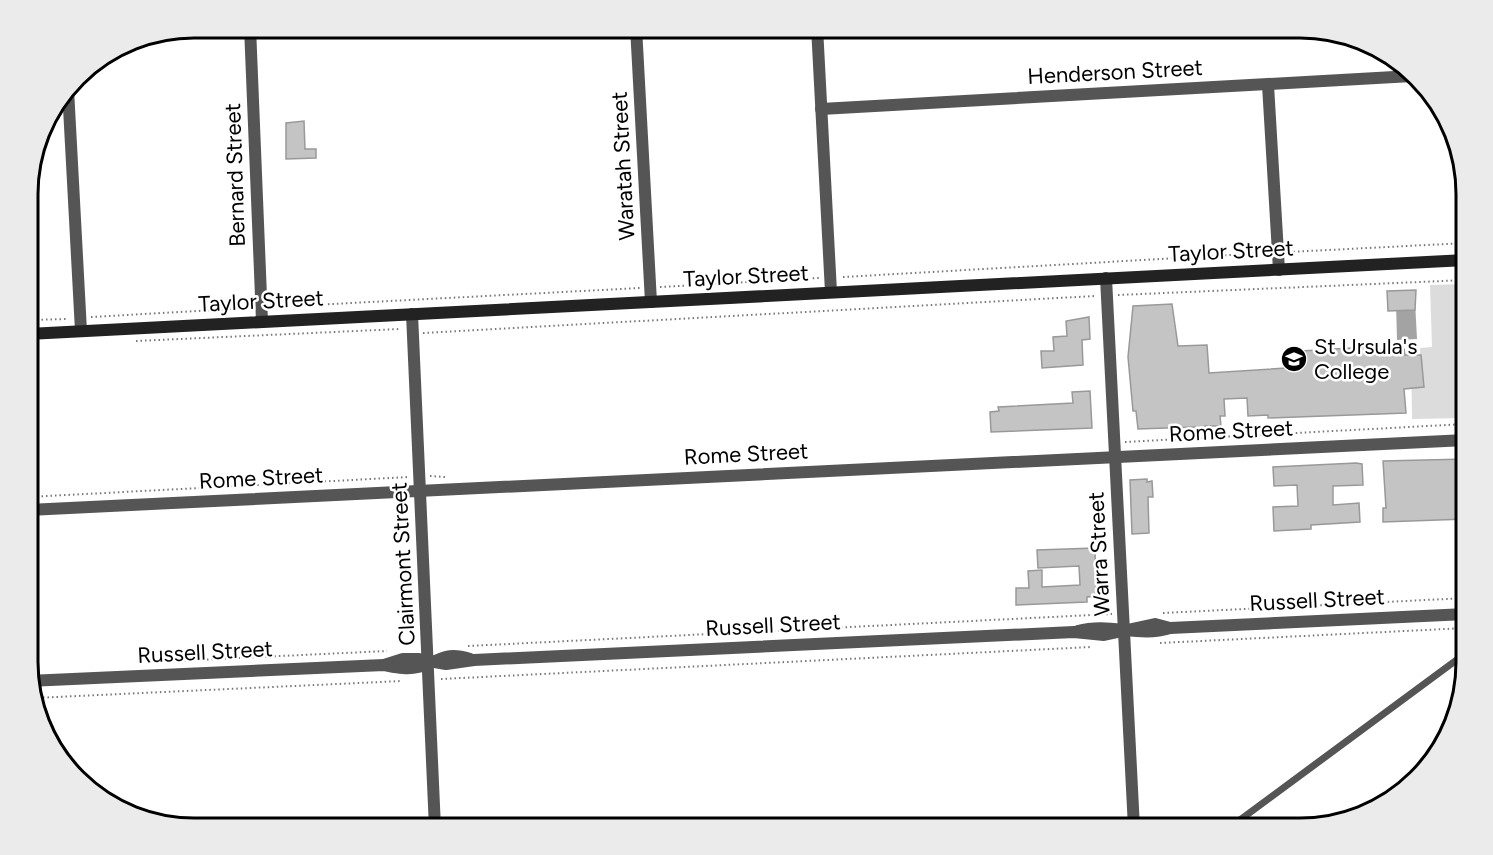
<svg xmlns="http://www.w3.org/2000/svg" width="1493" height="855" viewBox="0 0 1493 855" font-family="Figtree,sans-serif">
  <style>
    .green { fill: #dcdcdc }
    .water { fill: #a3a3a3 }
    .building { fill: #c4c4c4; stroke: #999; stroke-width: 1.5 }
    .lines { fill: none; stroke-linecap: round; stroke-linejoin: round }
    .path { stroke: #777; stroke-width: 2; stroke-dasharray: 1.5 3; stroke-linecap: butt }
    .lane { stroke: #555; stroke-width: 7 }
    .street { stroke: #555; stroke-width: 12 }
    .secondary { stroke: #222; stroke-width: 12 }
    .labels { text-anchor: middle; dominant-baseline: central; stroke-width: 5; stroke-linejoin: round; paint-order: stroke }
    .street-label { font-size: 22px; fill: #000; stroke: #fff }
    .poi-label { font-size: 22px; fill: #000; stroke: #fff; text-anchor: start }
    .rim { fill: none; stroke: #000; stroke-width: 3 }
  </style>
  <rect width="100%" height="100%" fill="#fff"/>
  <path class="green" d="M1466,284V418L1412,419L1411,355H1420V348L1432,347L1430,285Z"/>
  <path class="water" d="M1415,301L1417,339L1397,340L1396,302Z"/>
  <g class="building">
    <path d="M304,121L305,149H316V158L286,159V123Z"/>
    <path d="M1416,290L1415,310L1388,311L1387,291Z"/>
    <path d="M1172,304L1178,346L1207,345L1209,373L1302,367L1301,351L1368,347V351L1404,349L1405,355H1421L1424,387L1404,389L1406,413L1268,418V415L1248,416L1247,398L1224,399L1225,416H1220L1221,426H1205V429L1195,430V427L1138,429L1136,411H1133L1128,357L1133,306Z"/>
    <path d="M1089,317L1090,339L1082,340L1083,365L1042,368L1041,351H1054L1053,337L1067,336L1066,321Z"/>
    <path d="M1090,391L1092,428L991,432L990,412L999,411L998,407L1073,403L1072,392Z"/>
    <path d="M1466,459V519L1383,522V508H1386L1383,461Z"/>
    <path d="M1356,463L1362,464L1363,485L1333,486V505L1359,503L1360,522L1311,525V529L1274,531L1273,507L1298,506L1297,485L1274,486L1273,467Z"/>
    <path d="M1147,479V482L1152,481L1153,497H1148L1149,533L1132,534L1130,480Z"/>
    <path d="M1095,548L1096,596L1087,597V602L1016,605V588H1029L1028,571L1042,570V587L1080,585L1079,566L1038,568L1037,550Z"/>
  </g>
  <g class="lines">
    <g class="path">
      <path d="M1289,252L1466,243"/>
      <path d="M843,277L1266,253"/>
      <path d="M660,287L819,278"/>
      <path d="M1118,295L1466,280"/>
      <path d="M274,307L640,288"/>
      <path d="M91,317L250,308"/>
      <path d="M28,320L68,319"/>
      <path d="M423,333L1095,296"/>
      <path d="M136,341L400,329"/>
      <path d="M1125,442L1466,424"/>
      <path d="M430,476L445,477"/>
      <path d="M28,497L409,477"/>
      <path d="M1163,613L1466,598"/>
      <path d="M1160,643L1466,628"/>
      <path d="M468,646L1112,614"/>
      <path d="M153,662L387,651"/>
      <path d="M441,679L1091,647"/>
      <path d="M34,698L402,681"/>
    </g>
    <path class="lane" d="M1229,828L1466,653"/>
    <g class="street">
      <path d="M250,27L262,321"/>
      <path d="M636,27L651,302"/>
      <path d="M817,27L831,292"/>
      <path d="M1268,85L1279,270"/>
      <path d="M68,89L81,331"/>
      <path d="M821,109L1412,76"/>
      <path d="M1106,278L1134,828"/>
      <path d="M412,314L435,828"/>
      <path d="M28,510L1466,440"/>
      <path d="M1078,631C1110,622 1139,638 1170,628L1466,614"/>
      <path d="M384,665L403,659H418L446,664L474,660L1074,632L1104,635L1155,624L1170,628"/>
      <path d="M28,681L384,665C395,667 407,670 418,667C442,661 444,651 470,659"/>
    </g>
    <path class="secondary" d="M28,334L1466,260"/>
  </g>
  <defs>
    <g id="school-disc" transform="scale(1.35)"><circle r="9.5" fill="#000" stroke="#fff"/><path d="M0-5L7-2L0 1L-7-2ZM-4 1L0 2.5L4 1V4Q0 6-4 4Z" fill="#fff"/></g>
  </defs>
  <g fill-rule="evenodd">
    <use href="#school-disc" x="1294" y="359"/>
  </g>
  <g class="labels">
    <g class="street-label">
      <text transform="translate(1115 72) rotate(-3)">Henderson Street</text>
      <text transform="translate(623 166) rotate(-93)">Waratah Street</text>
      <text transform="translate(235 175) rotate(-92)">Bernard Street</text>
      <text transform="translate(1231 251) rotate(-3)">Taylor Street</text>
      <text transform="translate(746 276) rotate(-3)">Taylor Street</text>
      <text transform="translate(261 301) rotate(-3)">Taylor Street</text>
      <text transform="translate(1231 431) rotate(-3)">Rome Street</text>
      <text transform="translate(746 454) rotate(-3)">Rome Street</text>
      <text transform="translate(261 478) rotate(-3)">Rome Street</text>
      <text transform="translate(1099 554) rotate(-93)">Warra Street</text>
      <text transform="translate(403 564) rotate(-93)">Clairmont Street</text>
      <text transform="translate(1317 600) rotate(-3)">Russell Street</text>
      <text transform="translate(773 625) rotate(-3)">Russell Street</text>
      <text transform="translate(205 652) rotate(-3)">Russell Street</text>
    </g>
    <g class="poi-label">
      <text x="1314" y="346">St Ursula's<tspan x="1314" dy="25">College</tspan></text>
    </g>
  </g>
  <path d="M0 0H1493V855H0ZM194 38H1300A156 156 0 0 1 1456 194V662A156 156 0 0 1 1300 818H194A156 156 0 0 1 38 662V194A156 156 0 0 1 194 38Z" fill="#ebebeb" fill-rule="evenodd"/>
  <path class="rim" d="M194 38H1300A156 156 0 0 1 1456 194V662A156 156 0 0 1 1300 818H194A156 156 0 0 1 38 662V194A156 156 0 0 1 194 38Z"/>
</svg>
